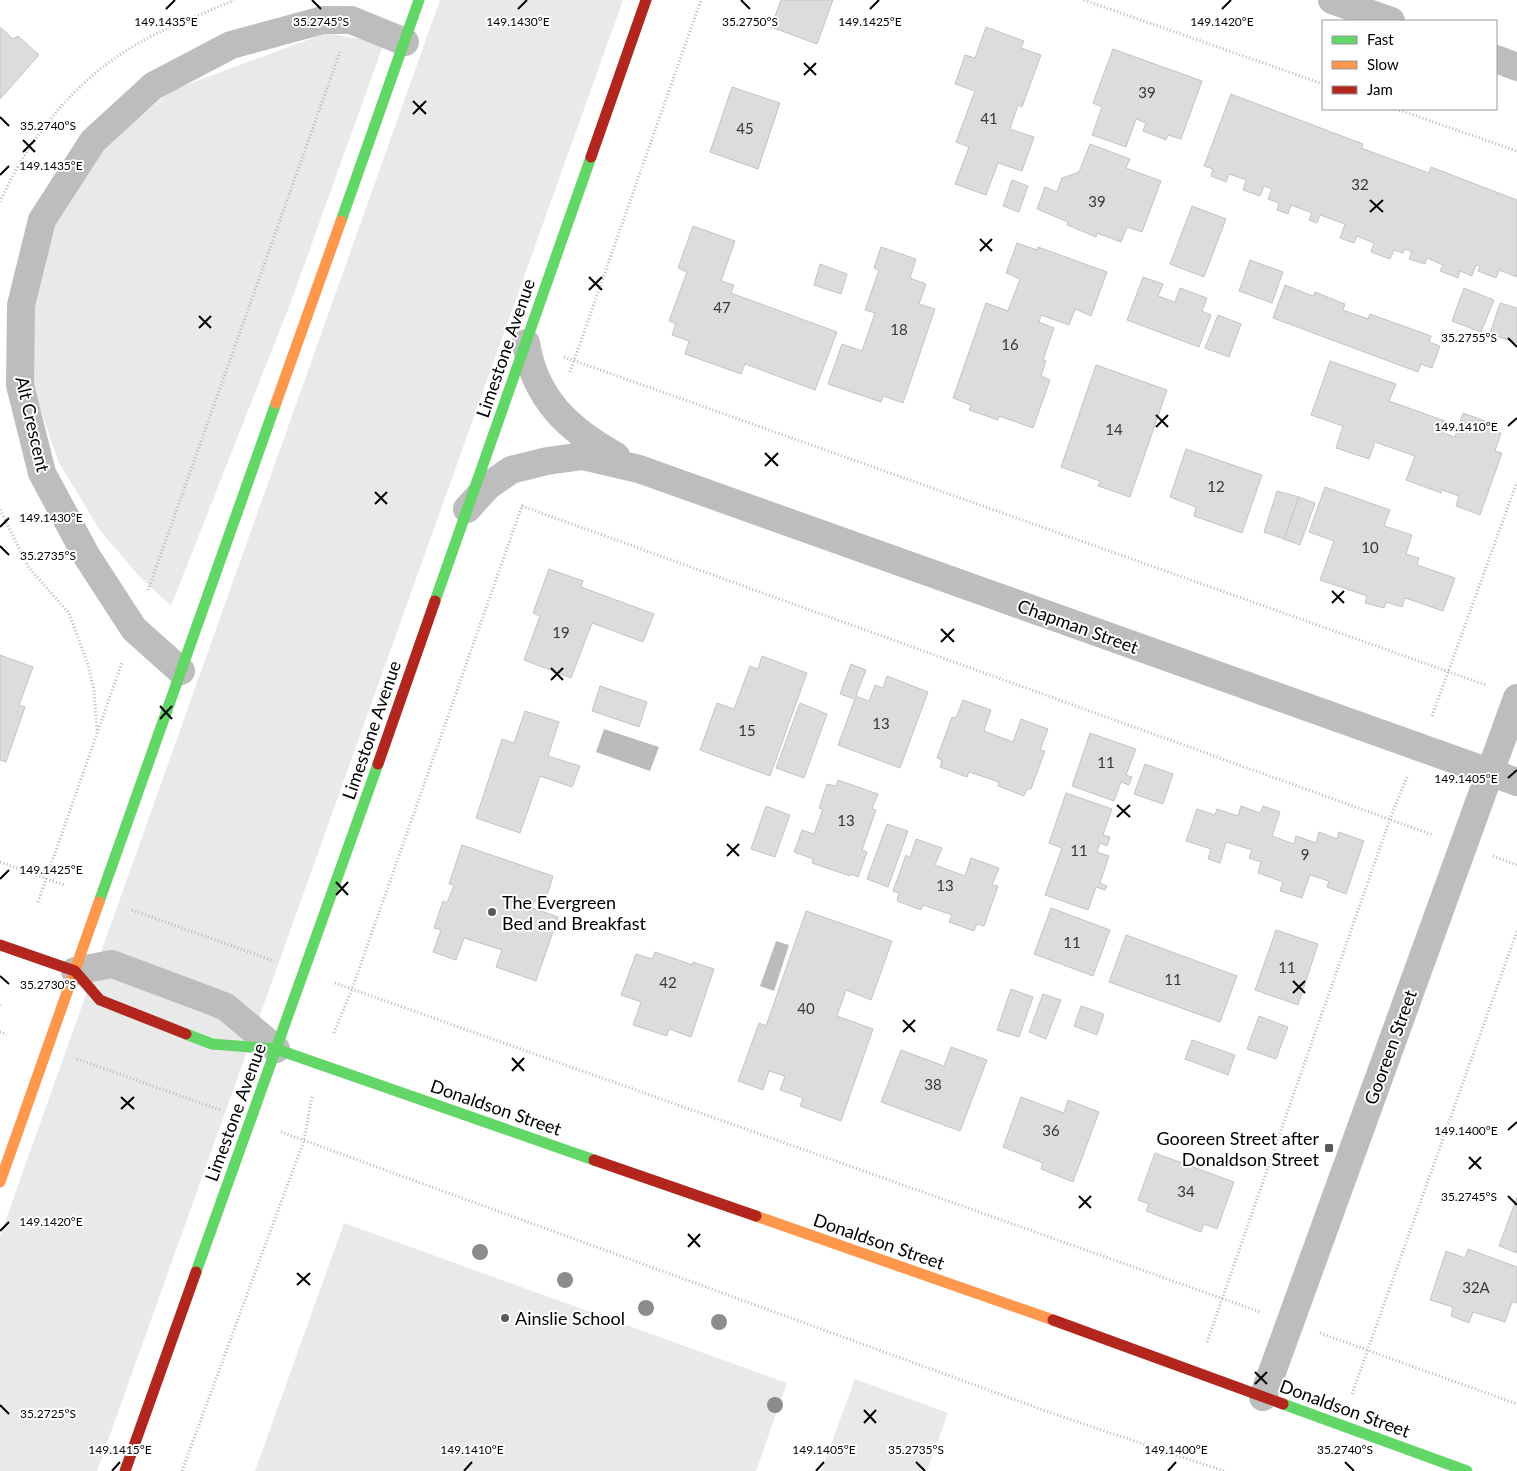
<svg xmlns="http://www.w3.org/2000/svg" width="1517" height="1471" viewBox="0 0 1517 1471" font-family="Lato,sans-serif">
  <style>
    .green { fill: #e9e9e9 }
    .water { fill: #bbb }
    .building { fill: #dcdcdc; stroke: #c4c4c4 }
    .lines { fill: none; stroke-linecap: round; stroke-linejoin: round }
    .path { stroke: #b8b8b8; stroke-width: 3; stroke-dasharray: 1 2.5; stroke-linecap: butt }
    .street { stroke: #bdbdbd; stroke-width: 28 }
    .fast { stroke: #63d668; stroke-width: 11 }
    .slow { stroke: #ff974d; stroke-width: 11 }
    .jam { stroke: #b3261e; stroke-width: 11 }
    .tree { fill: #8c8c8c }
    .ticks { fill: none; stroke: #000; stroke-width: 2 }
    .poi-dot { fill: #595959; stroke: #fff; stroke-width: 2 }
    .labels { text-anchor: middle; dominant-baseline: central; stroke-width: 4; stroke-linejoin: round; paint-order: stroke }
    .number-label { font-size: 15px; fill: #373737 }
    .street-label { font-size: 18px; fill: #000; stroke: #fff }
    .poi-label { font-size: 18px; fill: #000; stroke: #fff; text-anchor: start }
    .ticks-label { font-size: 12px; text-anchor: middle; fill: #000; stroke: #fff; stroke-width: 4; stroke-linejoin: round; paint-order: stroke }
  </style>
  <rect width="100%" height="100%" fill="#fff"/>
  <g class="green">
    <path d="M440,0H623L97,1471H0V1236Z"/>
    <path d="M326,33L384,43L289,307L171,606L138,575L99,529L58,461L33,386L31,302L48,225L105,145L172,90Z"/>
    <path d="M344,1223L787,1383L756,1471H255Z"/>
    <path d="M855,1379L948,1413L927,1471H821Z"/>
  </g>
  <g class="water">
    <path d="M604,729L659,747L650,771L596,752Z"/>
    <path d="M776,941L789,945L774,991L760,986Z"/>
  </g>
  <g class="building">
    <path d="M781,0H833L817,44L771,27Z"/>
    <path d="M0,27L13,39L18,36L39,55L0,99Z"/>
    <path d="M986,27L1024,41L1021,48L1041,55L1022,107L1018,105L1010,129L1034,137L1022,171L998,163L986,195L955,184L969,147L956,142L975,91L955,84L965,55L975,58Z"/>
    <path d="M1113,49L1202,81L1181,139L1168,135L1166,140L1143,131L1146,123L1136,119L1126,147L1092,135L1102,107L1093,103Z"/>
    <path d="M732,87L780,103L758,169L710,152Z"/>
    <path d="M1231,94L1363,144L1361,148L1429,173L1431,167L1517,200V277L1499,270L1496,278L1478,271L1480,266L1476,265L1472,276L1460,271L1458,278L1440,271L1443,265L1427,258L1425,264L1409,259L1412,252L1405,249L1403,253L1394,250L1390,259L1371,252L1374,243L1357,236L1354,243L1340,238L1345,224L1320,215L1317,223L1309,220L1312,213L1291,205L1288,214L1277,210L1279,203L1268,199L1272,189L1264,186L1260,196L1243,190L1246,180L1229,174L1226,182L1211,176L1213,169L1204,166Z"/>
    <path d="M1090,144L1130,159L1126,168L1161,181L1142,232L1127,227L1121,242L1097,233L1096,237L1067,225L1068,222L1037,209L1045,187L1057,192L1062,178L1079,172Z"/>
    <path d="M1012,180L1028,186L1019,212L1003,206Z"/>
    <path d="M1192,206L1226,219L1204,277L1170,264Z"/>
    <path d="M693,226L735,241L721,281L734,285L731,293L837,332L815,390L745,364L741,374L685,354L689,341L672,335L676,324L669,321L687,272L678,268Z"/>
    <path d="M1017,243L1037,250L1038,247L1107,272L1091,316L1075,309L1069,325L1041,315L1039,322L1054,328L1043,360L1046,361L1041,376L1050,380L1033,428L999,416L998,420L969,410L971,405L953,398L986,303L1008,311L1020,279L1006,273Z"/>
    <path d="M881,247L916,259L910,278L926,284L919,304L935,309L903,403L883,396L881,402L828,384L842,344L862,351L875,313L865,310L879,270L874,268Z"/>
    <path d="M1250,260L1283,272L1272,303L1239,291Z"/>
    <path d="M820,264L847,274L841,294L814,285Z"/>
    <path d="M1143,277L1163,284L1158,296L1175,302L1180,288L1207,298L1202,311L1211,315L1199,347L1127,320Z"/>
    <path d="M1285,285L1313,296L1315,292L1345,304L1343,310L1368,319L1370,314L1431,336L1429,342L1440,346L1432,368L1421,364L1418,372L1273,318Z"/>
    <path d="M1464,288L1494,300L1481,332L1452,321Z"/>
    <path d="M1500,303L1517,308V343L1490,334Z"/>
    <path d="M1218,315L1241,324L1229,357L1205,348Z"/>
    <path d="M1330,361L1396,384L1389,401L1445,421L1441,432L1455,437L1463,413L1485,421L1484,427L1501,433L1495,451L1502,453L1480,515L1456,506L1459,496L1442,490L1441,493L1406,480L1415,456L1375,442L1369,459L1336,448L1343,426L1311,415Z"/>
    <path d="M1096,365L1167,390L1130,497L1098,486L1100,481L1061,467Z"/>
    <path d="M1186,449L1262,475L1242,533L1194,516L1196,507L1170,497Z"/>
    <path d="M1325,487L1390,510L1384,526L1412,535L1406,554L1419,558L1417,565L1455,578L1443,611L1405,598L1402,607L1386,602L1384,608L1365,603L1367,596L1320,580L1334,541L1309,532Z"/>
    <path d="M1277,491L1299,497L1284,539L1264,532Z"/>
    <path d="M1299,497L1315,503L1300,545L1284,539Z"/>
    <path d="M549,569L583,581L581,587L654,614L643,642L592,623L571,678L524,660L540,616L533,613Z"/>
    <path d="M0,655L33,667L19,705L25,707L6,762L0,760Z"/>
    <path d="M762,656L807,673L770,776L700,750L717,703L734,709L750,666L758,669Z"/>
    <path d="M851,664L866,670L856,696L869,701L875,685L883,688L887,676L928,692L900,768L838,745L855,699L840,694Z"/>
    <path d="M600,686L647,702L639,727L592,711Z"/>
    <path d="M963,700L991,710L984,731L1013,742L1021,719L1048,729L1040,750L1045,751L1031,789H1027L1024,796L998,786L999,782L969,772L967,777L940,767L942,760L937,758L952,717L956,718Z"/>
    <path d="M800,703L827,714L804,778L776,768Z"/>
    <path d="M525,711L559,722L548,756L580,766L572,787L540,776L520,833L476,818L502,739L514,743Z"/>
    <path d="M1090,733L1136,749L1126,775L1132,777L1129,785L1121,782L1114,801L1072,786Z"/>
    <path d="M1145,764L1173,774L1163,804L1134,794Z"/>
    <path d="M838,780L878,794L872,809L876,810L862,850L867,852L858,877L850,874V876L812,863L813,859L794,852L802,830L814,834L823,809L819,808L827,784L836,786Z"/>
    <path d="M1066,793L1112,809L1103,835L1110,837L1107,846L1100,843L1097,852L1109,856L1100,883L1107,886L1105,890L1096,887L1088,910L1045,895L1062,848L1049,843Z"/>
    <path d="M766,806L790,815L775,857L751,849Z"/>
    <path d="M1241,806L1260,813L1263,806L1280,812L1272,836L1294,844L1296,836L1316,843L1319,832L1337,839L1339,832L1364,841L1346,894L1327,887L1329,881L1310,875L1302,898L1280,891L1283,882L1258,873L1261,862L1249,858L1252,850L1226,842L1220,863L1208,859L1211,849L1186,841L1197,809L1215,815L1217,809L1238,816Z"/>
    <path d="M887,824L908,831L888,887L867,879Z"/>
    <path d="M916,839L942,848L935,865L965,876L971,858L999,868L992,885L998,886L984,926L977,924L974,931L949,922L952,915L923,905L921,910L897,901L899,893L893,891L906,855L910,858Z"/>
    <path d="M462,845L553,876L544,905L534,901L532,908L558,917L536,981L496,967L502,950L464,938L456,960L433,952L441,930L434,928L443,901L447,903L454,885L449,884Z"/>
    <path d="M1051,908L1110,930L1093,976L1034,954Z"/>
    <path d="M806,911L892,941L871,1000L846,990L837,1016L873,1029L841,1121L800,1106L803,1098L780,1090L785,1076L769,1071L763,1090L738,1081L759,1023L766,1026Z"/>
    <path d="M1276,930L1318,944L1298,1005L1255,990Z"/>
    <path d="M1126,935L1237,976L1220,1022L1109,982Z"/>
    <path d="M655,952L693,965V962L714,969L691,1037L669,1029L667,1036L633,1025L641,1002L621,995L636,954L652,959Z"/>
    <path d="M1011,989L1033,997L1019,1037L997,1030Z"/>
    <path d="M1043,994L1061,1000L1046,1039L1029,1032Z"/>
    <path d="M1081,1006L1104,1014L1097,1035L1074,1026Z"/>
    <path d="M1259,1016L1288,1027L1276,1059L1247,1049Z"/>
    <path d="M1192,1040L1235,1055L1228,1075L1185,1059Z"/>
    <path d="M951,1047L987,1060L960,1131L881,1102L901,1050L944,1066Z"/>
    <path d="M1021,1097L1064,1113L1068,1100L1099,1112L1073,1182L1041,1169L1043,1163L1003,1147Z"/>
    <path d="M1155,1153L1234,1182L1217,1229L1204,1224L1201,1232L1146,1211L1149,1204L1138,1200Z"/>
    <path d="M1517,1197V1253L1499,1246Z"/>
    <path d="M1468,1249L1517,1267V1303L1512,1302L1505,1322L1473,1312L1469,1323L1451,1316L1453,1307L1430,1300L1446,1251L1465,1258Z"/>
  </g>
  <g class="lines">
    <g class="path">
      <path d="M1084,0L1323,84"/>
      <path d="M1396,109L1517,151"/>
      <path d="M0,202C29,137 75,80 137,44C168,26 202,15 234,0"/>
      <path d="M564,357L1486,685"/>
      <path d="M570,372L701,0"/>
      <path d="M522,506L1433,835"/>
      <path d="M0,510L29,568L69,613L88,665L94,690L97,731"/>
      <path d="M148,590L340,52"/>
      <path d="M1432,716L1517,482"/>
      <path d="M1493,856L1517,865"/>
      <path d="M0,862L64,885"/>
      <path d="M38,902L122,662"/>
      <path d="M132,910L274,961"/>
      <path d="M335,983L1260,1312"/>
      <path d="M0,1005L1,1002"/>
      <path d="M0,1032L7,1034"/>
      <path d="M334,1033L352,989L523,503"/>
      <path d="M77,1059L220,1110"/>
      <path d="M281,1132L1057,1415L1224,1471"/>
      <path d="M1320,1333L1517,1404"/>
      <path d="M1207,1342L1390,819L1407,777"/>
      <path d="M1352,1394L1517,931"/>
      <path d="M182,1471L304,1140L312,1096"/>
    </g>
    <g class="street">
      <path d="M1332,0L1391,21"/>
      <path d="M1496,59L1517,67"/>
      <path d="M526,343C535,399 569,430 616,456"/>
      <path d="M467,509L488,486L511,470L547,461L583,456L639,469L1517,782"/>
      <path d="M181,671L134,629L86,555L42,473L20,385L21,305L42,220L93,141L153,86L231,45L323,20H351L405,42"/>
      <path d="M75,971L112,964L211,1001L226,1007L276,1049"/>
      <path d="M1263,1397L1517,698"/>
    </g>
    <g class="fast">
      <path d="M341,221L419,0"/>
      <path d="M435,601L591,157"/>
      <path d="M99,902L276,403"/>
      <path d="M186,1034L212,1044L276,1049L594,1160"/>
      <path d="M196,1272L378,764"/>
      <path d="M1283,1404L1467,1471"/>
    </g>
    <g class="slow">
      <path d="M276,403L341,221"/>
      <path d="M0,1182L99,902"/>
      <path d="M756,1216L1053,1320"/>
    </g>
    <g class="jam">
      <path d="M591,157L646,0"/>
      <path d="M378,764L435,601"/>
      <path d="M0,945L75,971L100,1000L186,1034"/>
      <path d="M594,1160L756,1216"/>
      <path d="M1053,1320L1283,1404"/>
      <path d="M125,1471L196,1272"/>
    </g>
  </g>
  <g class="tree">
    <circle cx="480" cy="1252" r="8"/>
    <circle cx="565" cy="1280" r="8"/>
    <circle cx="646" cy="1308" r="8"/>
    <circle cx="719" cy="1322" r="8"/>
    <circle cx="775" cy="1405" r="8"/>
  </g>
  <path class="ticks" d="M312,0L321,9M741,0L750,9M166,9L175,0M518,9L527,0M870,9L879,0M1222,9L1231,0M804,63L816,75M804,75L816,63M413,101L426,114M413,114L426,101M0,117L9,126M23,140L35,152M23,152L35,140M0,175L9,166M1370,200L1383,212M1370,212L1383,200M980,239L992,251M980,251L992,239M589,277L602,290M589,290L602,277M199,316L211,328M199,328L211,316M1508,338L1517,347M1156,415L1168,427M1508,426L1517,418M1156,427L1168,415M765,453L778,466M765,466L778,453M375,492L387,504M375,504L387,492M0,527L9,518M0,546L9,555M1332,591L1344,603M1332,603L1344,591M941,629L954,642M941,642L954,629M551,668L563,680M551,680L563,668M160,706L172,719M160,719L172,706M1508,778L1517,770M1117,805L1130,817M1117,817L1130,805M727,844L739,856M727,856L739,844M0,879L9,870M336,882L348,895M336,895L348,882M0,976L9,984M1293,981L1305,993M1293,993L1305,981M903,1020L915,1032M903,1032L915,1020M512,1058L524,1071M512,1071L524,1058M121,1097L134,1109M121,1109L134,1097M1508,1130L1517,1122M1469,1157L1481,1169M1469,1169L1481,1157M1079,1196L1091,1208M1508,1196L1517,1205M1079,1208L1091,1196M0,1231L9,1222M688,1234L700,1247M688,1247L700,1234M297,1273L310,1285M297,1285L310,1273M1255,1372L1267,1384M1255,1384L1267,1372M0,1405L9,1414M864,1410L876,1423M864,1423L876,1410M916,1462L925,1471M1345,1462L1354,1471M112,1471L120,1462M464,1471L472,1462M816,1471L824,1462M1168,1471L1176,1462"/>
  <g class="poi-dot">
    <circle cx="492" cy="912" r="5"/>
    <rect x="1324" y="1143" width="10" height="10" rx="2.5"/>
    <circle cx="505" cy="1318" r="5"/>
  </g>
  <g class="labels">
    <g class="number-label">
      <text x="1147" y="92">39</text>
      <text x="989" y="118">41</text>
      <text x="745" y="128">45</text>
      <text x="1360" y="184">32</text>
      <text x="1097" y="201">39</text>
      <text x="722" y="307">47</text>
      <text x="899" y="329">18</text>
      <text x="1010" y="344">16</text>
      <text x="1114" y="429">14</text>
      <text x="1216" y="486">12</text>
      <text x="1370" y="547">10</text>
      <text x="561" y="632">19</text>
      <text x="881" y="723">13</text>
      <text x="747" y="730">15</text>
      <text x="1106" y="762">11</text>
      <text x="846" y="820">13</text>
      <text x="1079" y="850">11</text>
      <text x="1305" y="854">9</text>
      <text x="945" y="885">13</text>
      <text x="1072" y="942">11</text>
      <text x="1287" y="967">11</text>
      <text x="1173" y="979">11</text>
      <text x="668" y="982">42</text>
      <text x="806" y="1008">40</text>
      <text x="933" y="1084">38</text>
      <text x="1051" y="1130">36</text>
      <text x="1186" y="1191">34</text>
      <text x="1476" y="1287">32A</text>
    </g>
    <g class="street-label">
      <text transform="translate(505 348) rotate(-71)">Limestone Avenue</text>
      <text transform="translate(33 424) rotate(77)">Alt Crescent</text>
      <text transform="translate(1078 626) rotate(20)">Chapman Street</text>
      <text transform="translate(371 730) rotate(-71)">Limestone Avenue</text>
      <text transform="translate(1390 1047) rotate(-70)">Gooreen Street</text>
      <text transform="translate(496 1107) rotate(19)">Donaldson Street</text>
      <text transform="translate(235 1112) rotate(-70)">Limestone Avenue</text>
      <text transform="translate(879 1241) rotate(19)">Donaldson Street</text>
      <text transform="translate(1345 1408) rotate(20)">Donaldson Street</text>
    </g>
    <g class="poi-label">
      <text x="502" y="902">The Evergreen<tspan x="502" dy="21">Bed and Breakfast</tspan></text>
      <text x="1319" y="1138" text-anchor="end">Gooreen Street after<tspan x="1319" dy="21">Donaldson Street</tspan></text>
      <text x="515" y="1318">Ainslie School</text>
    </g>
  </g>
  <g class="ticks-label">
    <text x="750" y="26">35.2750°S</text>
    <text x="166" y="26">149.1435°E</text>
    <text x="321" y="26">35.2745°S</text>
    <text x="518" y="26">149.1430°E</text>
    <text x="870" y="26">149.1425°E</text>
    <text x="1222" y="26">149.1420°E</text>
    <text x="48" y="130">35.2740°S</text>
    <text x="51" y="170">149.1435°E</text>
    <text x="1469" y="342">35.2755°S</text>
    <text x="1466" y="431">149.1410°E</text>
    <text x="51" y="522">149.1430°E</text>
    <text x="48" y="560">35.2735°S</text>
    <text x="1466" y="783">149.1405°E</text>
    <text x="51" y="874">149.1425°E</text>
    <text x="48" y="989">35.2730°S</text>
    <text x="1466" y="1135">149.1400°E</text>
    <text x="1469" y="1201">35.2745°S</text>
    <text x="51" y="1226">149.1420°E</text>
    <text x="48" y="1418">35.2725°S</text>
    <text x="120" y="1454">149.1415°E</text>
    <text x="472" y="1454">149.1410°E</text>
    <text x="824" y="1454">149.1405°E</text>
    <text x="916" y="1454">35.2735°S</text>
    <text x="1176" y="1454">149.1400°E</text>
    <text x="1345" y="1454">35.2740°S</text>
  </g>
  <rect x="1322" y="20" width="175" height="90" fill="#ffffff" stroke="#999999"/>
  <rect x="1332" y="36" width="25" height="8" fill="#63d668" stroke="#999999"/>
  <text x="1367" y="45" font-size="15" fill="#000000">Fast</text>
  <rect x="1332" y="61" width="25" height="8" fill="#ff974d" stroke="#999999"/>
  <text x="1367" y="70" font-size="15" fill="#000000">Slow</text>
  <rect x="1332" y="86" width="25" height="8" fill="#b3261e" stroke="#999999"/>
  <text x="1367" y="95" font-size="15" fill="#000000">Jam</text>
</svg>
